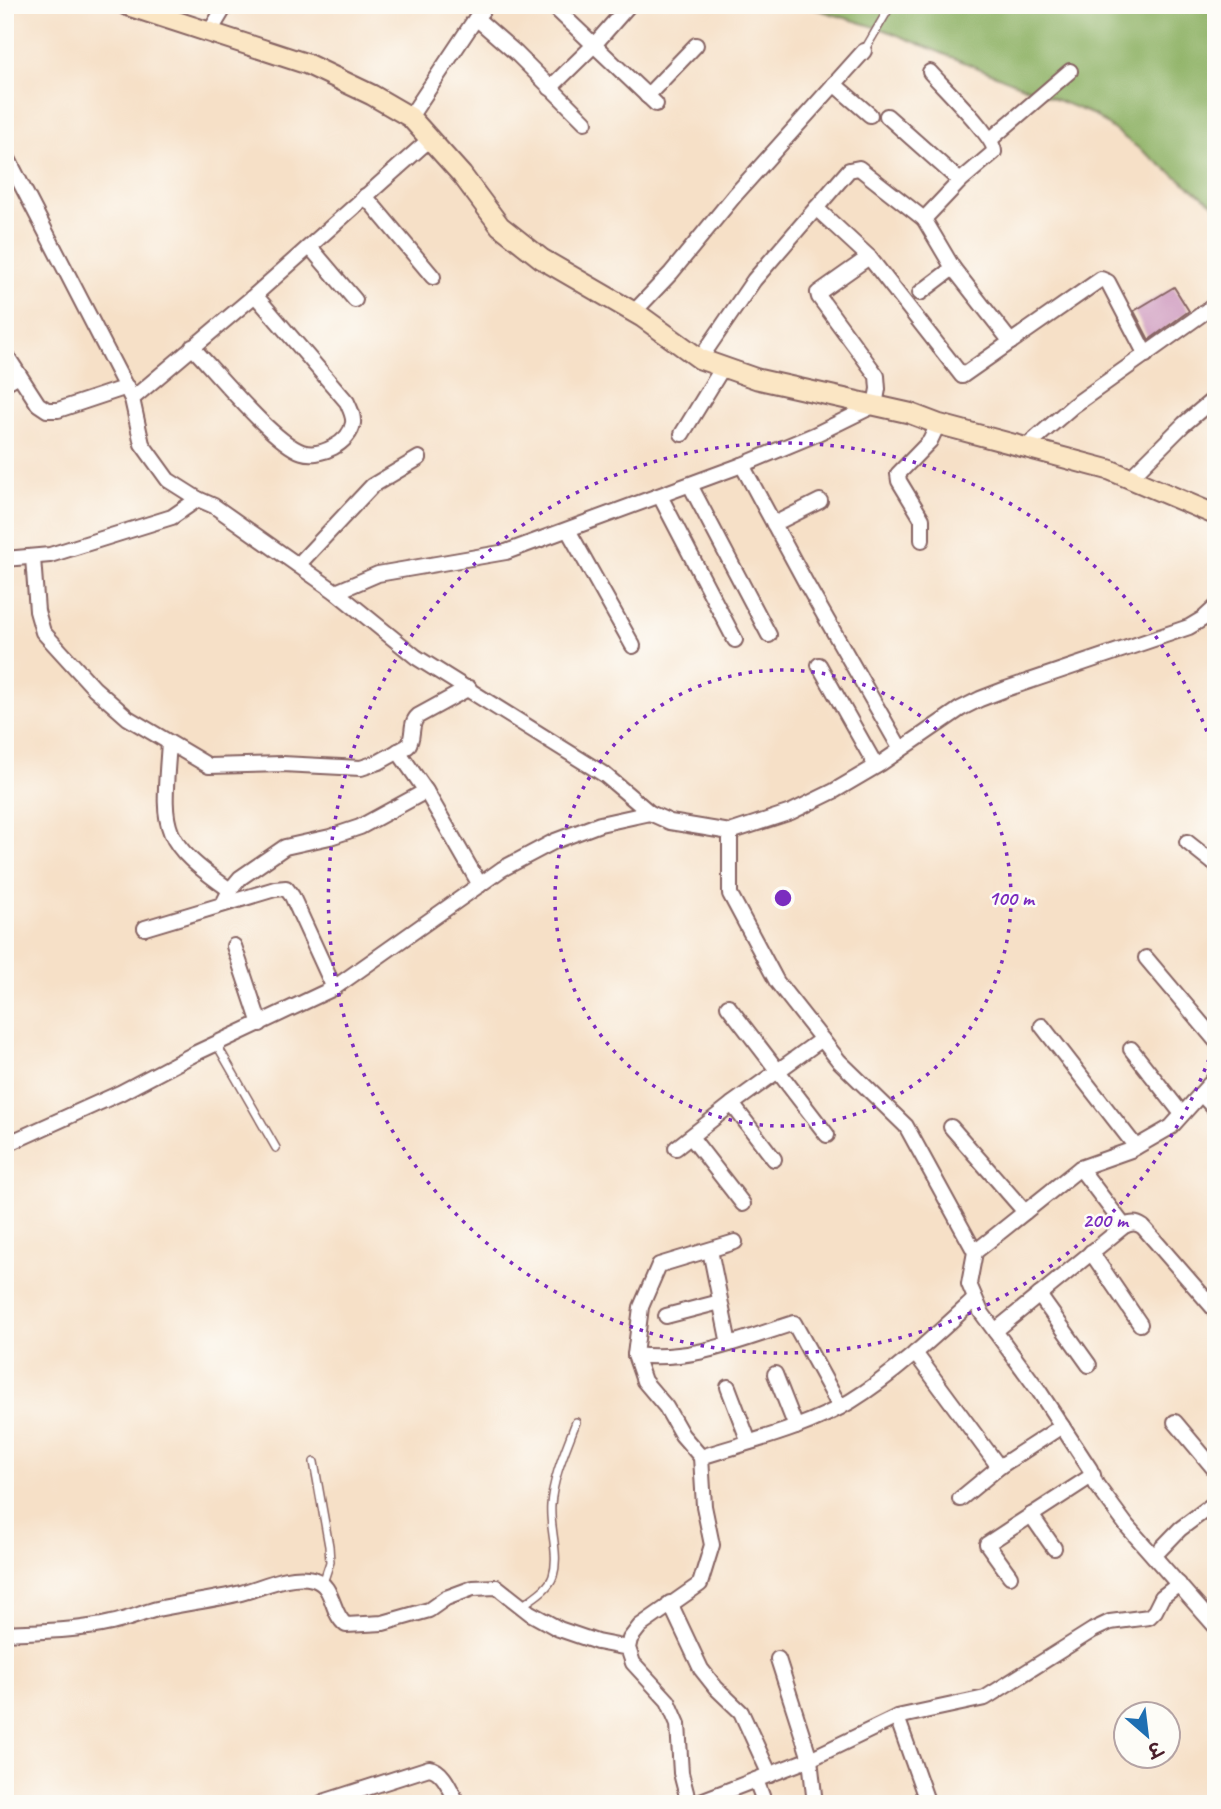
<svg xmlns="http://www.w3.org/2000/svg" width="1221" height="1809" viewBox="0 0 1221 1809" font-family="Caveat,'Playpen Sans Deva',sans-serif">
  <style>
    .forest { fill: #8fb266; stroke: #6c6848; stroke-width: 2 }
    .building { fill: #cd97bd }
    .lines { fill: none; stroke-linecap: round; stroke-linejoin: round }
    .lane-casing { stroke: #866362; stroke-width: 10 }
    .street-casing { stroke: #866362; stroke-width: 18 }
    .secondary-casing { stroke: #866362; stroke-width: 23 }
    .lane { stroke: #fff; stroke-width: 7 }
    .street { stroke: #fff; stroke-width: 14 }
    .secondary { stroke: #fbe6c4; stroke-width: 19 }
    .ring { fill: none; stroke: #7b2cbf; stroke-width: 3.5; stroke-dasharray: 3.5 7 }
    .centre { fill: #7b2cbf; stroke: #fdfcf7; stroke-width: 3.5 }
    .ring-label { font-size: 21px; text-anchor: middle; font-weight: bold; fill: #7b2cbf; stroke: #fdfcf7; stroke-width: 5; stroke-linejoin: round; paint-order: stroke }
  </style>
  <rect width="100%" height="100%" fill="#fdfcf7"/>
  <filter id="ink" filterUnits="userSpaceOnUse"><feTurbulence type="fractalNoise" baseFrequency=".0143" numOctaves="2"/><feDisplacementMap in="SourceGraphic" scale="14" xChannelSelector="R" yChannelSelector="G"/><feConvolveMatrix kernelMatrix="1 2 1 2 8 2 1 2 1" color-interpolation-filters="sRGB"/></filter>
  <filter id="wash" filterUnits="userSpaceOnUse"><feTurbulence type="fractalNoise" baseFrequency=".00686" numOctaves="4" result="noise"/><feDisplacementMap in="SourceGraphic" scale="28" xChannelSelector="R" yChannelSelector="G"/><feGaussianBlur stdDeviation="1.57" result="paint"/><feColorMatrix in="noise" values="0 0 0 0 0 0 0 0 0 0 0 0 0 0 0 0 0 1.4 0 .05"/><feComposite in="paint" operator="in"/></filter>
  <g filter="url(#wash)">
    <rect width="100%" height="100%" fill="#f6e0c7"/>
    <path class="forest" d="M802,5H1216V206L1094,115L885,30Z"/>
    <g id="blocks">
      <path class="building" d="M1174,287L1189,311L1149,340L1134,311Z"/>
    </g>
  </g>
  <g filter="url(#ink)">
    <use href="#blocks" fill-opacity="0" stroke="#866362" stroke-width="2"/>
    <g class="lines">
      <g class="lane-casing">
        <g id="lane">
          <path d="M864,51L891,5"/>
          <path d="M217,1045L276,1148"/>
          <path d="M314,1462L329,1546L330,1562L323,1583"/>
          <path d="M522,1606C532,1598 549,1589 553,1576C560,1554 549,1528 551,1505C553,1477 566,1449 576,1422"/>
        </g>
      </g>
      <g class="street-casing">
        <g id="street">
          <path d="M552,5L656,104"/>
          <path d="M476,18L516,53L585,122"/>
          <path d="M209,33L226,5"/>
          <path d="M834,84L870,115"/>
          <path d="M550,88L594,45L629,5"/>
          <path d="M647,96L696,45"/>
          <path d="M887,116L960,181"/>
          <path d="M410,117L476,18L487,5"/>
          <path d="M991,139L1070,71"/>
          <path d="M5,153L132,399"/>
          <path d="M365,196L433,277"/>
          <path d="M816,208L869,257L962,376L1101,279L1108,282L1146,355"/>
          <path d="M924,219L953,268L1011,342"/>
          <path d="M310,247L355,300"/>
          <path d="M920,293L953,268"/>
          <path d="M633,313L671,273L735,195L864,51"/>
          <path d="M192,347C216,372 273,442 302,452C320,458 350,443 353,423C354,416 350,409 347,402L255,295"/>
          <path d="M5,353L38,404L47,410H58L127,387"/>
          <path d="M700,359L754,280L849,170L859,168L924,219L960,181L994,152C996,138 942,86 930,72"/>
          <path d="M5,383L19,375"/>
          <path d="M682,434L723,367"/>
          <path d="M1027,446L1073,406L1216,304"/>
          <path d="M742,465L807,585L900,748"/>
          <path d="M1130,478L1184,424L1216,397"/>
          <path d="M690,485L769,635"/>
          <path d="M660,496L735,640"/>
          <path d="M774,524L820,501"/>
          <path d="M568,530L633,646"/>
          <path d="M922,540V519L899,481L898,474L930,441L938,424"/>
          <path d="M33,558L37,611L43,632L94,688L128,718L209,766L282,764L361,768L379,762L408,746C415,736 409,724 418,716L469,688"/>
          <path d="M5,559L50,555L172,517L198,499"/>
          <path d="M298,565L372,486L419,458"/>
          <path d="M336,592L378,574L506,552L742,465L814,435L875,405L878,389L877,376L819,297L818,293L869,257"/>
          <path d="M819,665L876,766"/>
          <path d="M169,743C163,828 157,839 230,890"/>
          <path d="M398,751L426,791L480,885"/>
          <path d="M650,813L670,822L730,832V894L777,982L839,1061L906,1126L975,1252"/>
          <path d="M730,832L791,812L834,791L880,764L960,709L980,699L1006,689L1189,627L1204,618L1216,607"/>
          <path d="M1187,842L1216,865"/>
          <path d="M223,904L230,890L240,878L285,847L330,837L360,827L426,791"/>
          <path d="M145,928L275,889L286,888L292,896L334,988"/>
          <path d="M234,946L260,1024"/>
          <path d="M1146,958L1216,1041"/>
          <path d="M728,1006L827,1135"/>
          <path d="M1042,1026L1136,1147"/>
          <path d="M1131,1049L1182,1114"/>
          <path d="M1216,1077L1171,1127L1131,1150L1080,1168L975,1252L969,1284L981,1312L1039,1391L1090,1469L1096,1484L1127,1526L1216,1627"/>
          <path d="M1201,1094L1216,1110"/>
          <path d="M951,1127L1025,1212"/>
          <path d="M691,1137L743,1204"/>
          <path d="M5,1145L120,1093L196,1053L334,988L502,869L555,841L600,824L650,813L605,775L416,657L336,592L214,506L198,499L168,480L142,444L132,399L255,295L430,139"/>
          <path d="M676,1148L732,1104"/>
          <path d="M774,1159L732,1104L822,1039"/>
          <path d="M1080,1168L1124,1226"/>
          <path d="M710,1250L729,1344"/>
          <path d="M1091,1252L1140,1324"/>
          <path d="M1039,1295L1089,1365"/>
          <path d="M666,1316L720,1302"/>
          <path d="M995,1331L1124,1226C1131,1223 1136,1222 1143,1227L1216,1311"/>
          <path d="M915,1353L999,1467"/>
          <path d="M635,1355L641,1307L659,1265L735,1242"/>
          <path d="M775,1374L796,1427"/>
          <path d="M728,1387L749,1442"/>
          <path d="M1175,1422L1216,1471"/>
          <path d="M701,1457L682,1435L666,1407L644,1381L635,1355C692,1362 740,1340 794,1323L840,1407"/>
          <path d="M960,1499L999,1467L1062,1426"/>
          <path d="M1031,1515L1054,1548"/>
          <path d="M1154,1556L1180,1529L1216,1502"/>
          <path d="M1010,1576L987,1544L1093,1475"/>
          <path d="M670,1603L701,1669L716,1688L741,1712L770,1775"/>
          <path d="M5,1633C40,1631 77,1631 111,1623C127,1620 142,1613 157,1609C185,1603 213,1600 241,1593C263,1587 290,1573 313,1579C335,1585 330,1613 346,1625L383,1623L429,1610L446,1598L473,1588L497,1587L530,1613L559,1629L597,1642L628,1648"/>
          <path d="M778,1659L810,1759L815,1804"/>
          <path d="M897,1717L928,1804"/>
          <path d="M756,1780L765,1804"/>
          <path d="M323,1802L429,1768C444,1770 451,1792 458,1804"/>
          <path d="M689,1804L681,1773L678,1724L668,1701L633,1663L628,1648L630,1639L640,1626L700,1584L712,1545L704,1506L701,1457C751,1441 805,1429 851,1401C896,1373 936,1335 975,1299"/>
          <path d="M693,1804L810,1759L897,1717L985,1698L1093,1630L1110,1622L1149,1617L1155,1611L1162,1597L1179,1584"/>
        </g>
      </g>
      <g class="secondary-casing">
        <path id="secondary" d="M126,5L307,64L372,95L410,117L462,175L500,226L542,259L642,317L700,359L757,379L909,413L938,424L1110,470L1216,515"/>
      </g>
      <use href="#lane" class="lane"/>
      <use href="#street" class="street"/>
      <use href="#secondary" class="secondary"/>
    </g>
  </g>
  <g class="ring">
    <circle cx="783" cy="898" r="228"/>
    <path d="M1216 1039A455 455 0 1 1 1216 757"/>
  </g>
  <circle cx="783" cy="898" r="10" class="centre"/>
  <g class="ring-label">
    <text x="1011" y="905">100 m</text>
    <text x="1105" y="1227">200 m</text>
  </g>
  <rect width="1221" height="1809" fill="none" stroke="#fdfcf7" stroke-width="28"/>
  <g transform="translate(1147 1735) rotate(152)"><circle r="33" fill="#fdfcf7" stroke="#b5a4a5" stroke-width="2"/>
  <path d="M0-5L12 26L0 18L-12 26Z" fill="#1f6fb2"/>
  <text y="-10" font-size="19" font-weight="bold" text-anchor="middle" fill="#4a1f2b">उ</text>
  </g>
</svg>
